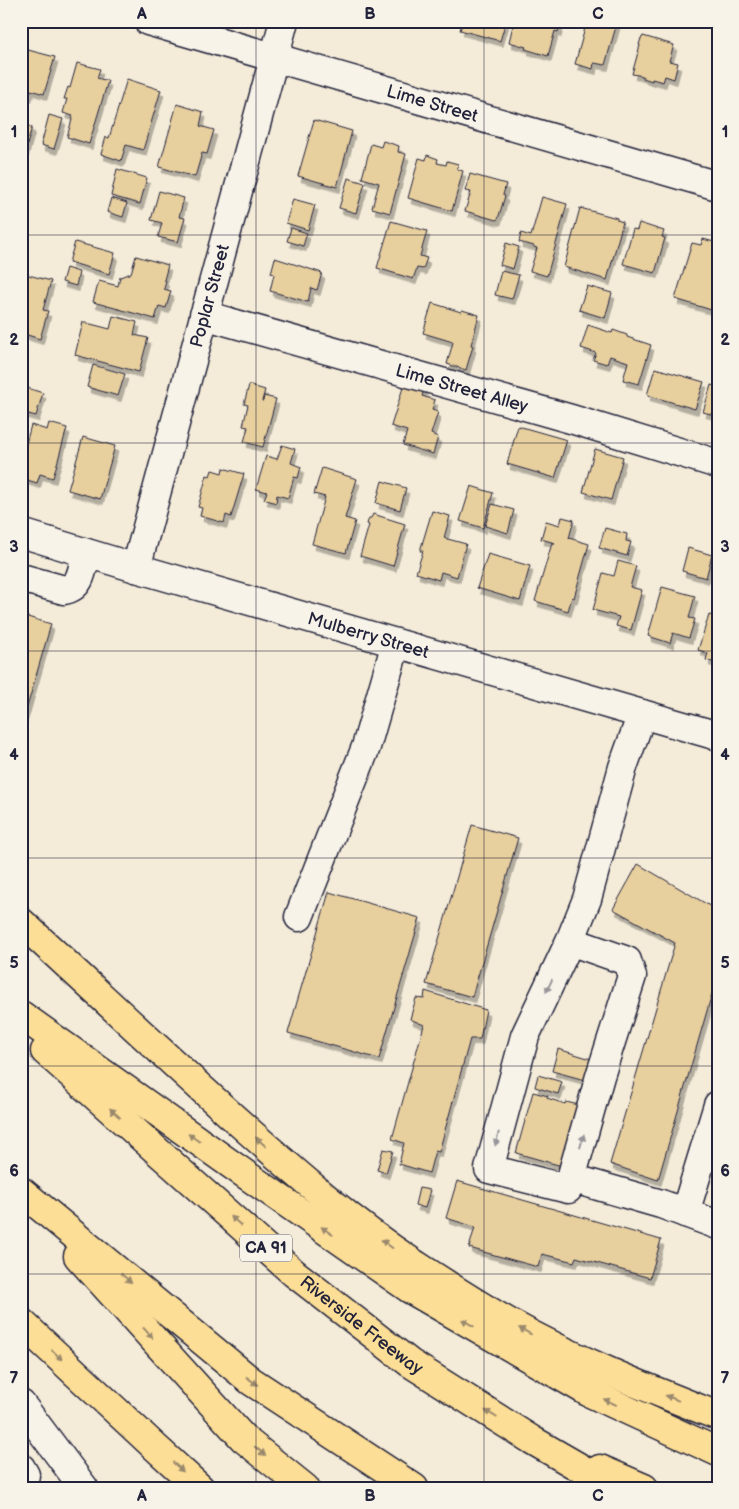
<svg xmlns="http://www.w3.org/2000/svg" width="739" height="1509" viewBox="0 0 739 1509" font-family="'Balsamiq Sans',sans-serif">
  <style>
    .building { fill: #e8cf9e; stroke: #22223b; filter: url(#shadow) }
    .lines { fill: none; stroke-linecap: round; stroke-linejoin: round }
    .minor-casing { stroke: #22223b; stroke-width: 31 }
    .highway-casing { stroke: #22223b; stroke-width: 31 }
    .minor { stroke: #f7f3e8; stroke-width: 28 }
    .highway { stroke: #fdde96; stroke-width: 28 }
    .oneway { fill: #97959a }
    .oneway2 { fill: #9a896d }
    .grid { fill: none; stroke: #22223b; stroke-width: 1; stroke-opacity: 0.55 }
    .labels { text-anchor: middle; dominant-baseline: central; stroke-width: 5; stroke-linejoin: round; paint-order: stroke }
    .shield { fill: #f7f3e8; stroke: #62616f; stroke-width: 1 }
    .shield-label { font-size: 16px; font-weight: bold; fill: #22223b }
    .street-label { font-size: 18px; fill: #22223b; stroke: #f7f3e8 }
    .neatline { fill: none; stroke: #22223b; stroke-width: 2 }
    .grid-label { font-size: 16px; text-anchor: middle; font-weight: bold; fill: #22223b }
  </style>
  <defs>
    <filter id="shadow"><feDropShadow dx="3" dy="5.5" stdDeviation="0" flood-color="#0004"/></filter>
  </defs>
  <rect width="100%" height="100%" fill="#f4ecd9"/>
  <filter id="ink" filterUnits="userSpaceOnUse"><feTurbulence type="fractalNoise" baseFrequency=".02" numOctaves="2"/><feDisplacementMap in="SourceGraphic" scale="10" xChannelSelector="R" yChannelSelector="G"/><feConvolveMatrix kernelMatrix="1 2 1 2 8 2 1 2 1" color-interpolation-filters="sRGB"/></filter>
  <g filter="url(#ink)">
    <g class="building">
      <path d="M463,21H506L500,41L460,30Z"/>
      <path d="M514,21H561L558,32L555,31L548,56L525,49L526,47L509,42Z"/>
      <path d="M587,21H610L617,23L605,65L594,63L593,69L575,64Z"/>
      <path d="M701,21H718V26Z"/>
      <path d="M643,36L674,45L669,61L678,63L674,79L665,76L663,82L652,79V81L643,78V76L632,74L640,45H639L641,38H642Z"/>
      <path d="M24,49L55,57L44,94L31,90L28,97L21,95V59Z"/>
      <path d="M77,63L100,69L97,78L108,81L89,144L67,137L73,116L63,113L67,99H64L68,87L70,88Z"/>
      <path d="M127,79L161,90L143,150L126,145L121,161L101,154L106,137L109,138Z"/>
      <path d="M177,104L203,112L200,126L214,130L207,154L202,153L195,177L159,167Z"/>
      <path d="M49,115L63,119L54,149L41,145Z"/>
      <path d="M314,120L352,131L337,187L298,176Z"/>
      <path d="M21,124L32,127L22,163H21Z"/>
      <path d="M383,141L399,146L398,152L406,154L390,213L372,208L379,183L362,178L371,144L381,147Z"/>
      <path d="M427,155L438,159L437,163L446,165L447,161L458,164L457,169L463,171L452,211L408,198L419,158L426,160Z"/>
      <path d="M117,169L147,178L140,204L111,196Z"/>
      <path d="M470,174L506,184L503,195L505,196L498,219L496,220L465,211L471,192L465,191Z"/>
      <path d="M348,178L365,183L356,213L339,208Z"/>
      <path d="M159,191L184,198L179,217L185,218L178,242L158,237L162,223L151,220Z"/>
      <path d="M542,197L567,204L547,276L530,271L537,248L534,247V246L519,242L521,233L531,236Z"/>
      <path d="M111,198L127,203L123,217L107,212Z"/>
      <path d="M293,199L315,205L308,230L286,223Z"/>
      <path d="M580,208L617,218V220L623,222L607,280L564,267Z"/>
      <path d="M391,221L427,231L420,256L427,258L423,269L417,268L413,279L377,268Z"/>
      <path d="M639,223L664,231L662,237L665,238L655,273L623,264L633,229L637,230Z"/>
      <path d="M291,228L307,233L303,246L287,241Z"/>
      <path d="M703,239L718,243V312L675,299L692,243L701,245Z"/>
      <path d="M75,242L115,253L109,274L69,262Z"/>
      <path d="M506,243L519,247L513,269L500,265Z"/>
      <path d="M136,256L168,265L164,280L166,281L164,289L171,291L166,308L159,306L155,319L93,302L99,281L118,286L120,277L131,273Z"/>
      <path d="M275,258L322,273L317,290L311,288L308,302L270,291L274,274L271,273Z"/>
      <path d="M66,268L79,272L76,286L62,282Z"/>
      <path d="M501,271L519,275L512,299L495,295Z"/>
      <path d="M21,273L51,281L43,310L48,311L40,339L21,333V316L24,306H21Z"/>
      <path d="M587,286L612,293L605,318L579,310Z"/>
      <path d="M432,303L461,312L462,310L479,315L471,345L473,346L466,370L447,364L453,342L423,333Z"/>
      <path d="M113,316L137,322L134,335L148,338L139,372L75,355L83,322L110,329Z"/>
      <path d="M588,325L612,333L613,330L627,335V337L651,345L639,384L623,380L628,362L610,356L607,364L593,360L596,353L581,348Z"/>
      <path d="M93,365L125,374L118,396L87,387Z"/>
      <path d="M655,368L704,382L695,409L647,395Z"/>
      <path d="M405,381L425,387L422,396L435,400L432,410L438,412L431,434L438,437L433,454L403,445L407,431L391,426Z"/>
      <path d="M249,385L265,390L262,401H263L264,396L276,399L263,447L244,442L248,427L243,426L248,405L244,404Z"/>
      <path d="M711,385L718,387V416L703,412Z"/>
      <path d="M27,388L43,393L36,416L21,412Z"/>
      <path d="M49,423L67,428L53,478L40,474L37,483L21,478V462L31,425L47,430Z"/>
      <path d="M518,426L567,440L555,478L507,464Z"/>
      <path d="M83,437L115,446L100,499L68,490Z"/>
      <path d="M282,445L295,449L291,463L301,467L298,478L294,477L288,498L277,495L276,503L264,499L267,492L256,489L266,456L277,459Z"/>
      <path d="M595,449L623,457L611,500L583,492Z"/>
      <path d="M223,468L244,474L231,517L226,515L224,523L200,516L202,508L198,507L207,475L210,476L212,470L222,473Z"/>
      <path d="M322,468L357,479L345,518L355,521L346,553L312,544L325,497L314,494Z"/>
      <path d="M382,481L406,488L400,510L376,503Z"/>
      <path d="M471,486L493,493L483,528L460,521Z"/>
      <path d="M492,504L514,510L508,533L485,526Z"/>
      <path d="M432,511L450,516L444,538L466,544L457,577L441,572L439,580L416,573L423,551H420Z"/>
      <path d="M373,514L405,524L393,566L360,556L369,525L367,524L369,518H371Z"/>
      <path d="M562,517L574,520L569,538L589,544L574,598L572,597L568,611L535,601L552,543H555L541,539L546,521L560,525Z"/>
      <path d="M605,528L627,534L626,541L631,542L627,556L599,548Z"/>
      <path d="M688,548L712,555L706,578L682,571Z"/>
      <path d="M488,554L530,566L520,601L477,588Z"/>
      <path d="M618,561L636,566L630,587L642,590L631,630L616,626L619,617L593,610L603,573L614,576Z"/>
      <path d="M662,587L695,596L689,618L695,619L689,638L673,633L670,643L648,636Z"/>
      <path d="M21,615L51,624L21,728Z"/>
      <path d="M709,615L718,617V664L706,660L708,653L698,650Z"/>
      <path d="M472,825L518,838L472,997L426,984Z"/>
      <path d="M638,864L715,909L718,908V973L658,1180L610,1164L675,943L613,909Z"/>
      <path d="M329,892L420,918L379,1059L288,1033Z"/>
      <path d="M425,991L486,1010L480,1039H470L439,1152L435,1151L429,1173L399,1164L404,1143L392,1139L424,1025L410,1019L416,998L424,999Z"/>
      <path d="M558,1049L591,1059L585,1080L552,1071Z"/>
      <path d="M538,1075L562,1082L558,1094L535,1087Z"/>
      <path d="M533,1092L548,1096L547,1098L565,1104L566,1102L579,1105L562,1166L516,1153Z"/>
      <path d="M383,1149L393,1151L386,1173L377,1170Z"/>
      <path d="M457,1181L661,1240L650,1278L576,1257L574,1262L542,1254L538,1267L469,1248L475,1227L446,1218Z"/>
      <path d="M419,1188L430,1190L425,1208L415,1205Z"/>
    </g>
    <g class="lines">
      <g class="minor-casing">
        <g id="minor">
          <path id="s1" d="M148,21L718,186"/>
          <path id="s2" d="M204,315L571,419L718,464"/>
          <path id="s3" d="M21,533L136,568L718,736"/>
          <path id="s4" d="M136,568L284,21"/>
          <path d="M21,578L64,590C82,587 82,569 86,553"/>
          <path d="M299,917L366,747L396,643"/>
          <path d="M570,941L627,961L632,976L600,1076L568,1189L489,1169L525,1036L570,941L587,899L623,767L642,714"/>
          <path d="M571,1178L661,1204L718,1225"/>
          <path d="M685,1213L718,1105"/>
          <path d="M21,1404L84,1488"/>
          <path d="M21,1468L25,1475L22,1488"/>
        </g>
      </g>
      <g class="highway-casing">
        <g id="highway">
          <path d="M21,922C95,990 169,1060 244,1127C298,1175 353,1223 413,1263C444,1283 476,1304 508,1322C575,1360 647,1388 718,1416"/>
          <path d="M21,1015L232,1165L410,1289L588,1392L718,1452"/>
          <path id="s5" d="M45,1051L294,1273L410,1363L532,1440L615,1488"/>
          <path d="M21,1191L251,1381L414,1488"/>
          <path d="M78,1256L244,1439L305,1488"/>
          <path d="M21,1322L155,1447L200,1488"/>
          <path d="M600,1469L644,1488"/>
        </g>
      </g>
      <use href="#minor" class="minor"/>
      <use href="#highway" class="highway"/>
    </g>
    <defs><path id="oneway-solid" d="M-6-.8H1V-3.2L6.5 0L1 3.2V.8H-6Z" transform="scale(1.25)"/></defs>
    <g class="oneway">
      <use href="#oneway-solid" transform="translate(549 986) rotate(115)"/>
      <use href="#oneway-solid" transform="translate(497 1139) rotate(105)"/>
      <use href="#oneway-solid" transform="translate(582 1141) rotate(-74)"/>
    </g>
    <g class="oneway2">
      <use href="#oneway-solid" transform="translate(115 1113) rotate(-138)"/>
      <use href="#oneway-solid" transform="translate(194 1138) rotate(-145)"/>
      <use href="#oneway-solid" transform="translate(261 1142) rotate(-138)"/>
      <use href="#oneway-solid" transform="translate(236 1221) rotate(-138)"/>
      <use href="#oneway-solid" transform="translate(327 1231) rotate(-145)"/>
      <use href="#oneway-solid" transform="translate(387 1244) rotate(-143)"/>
      <use href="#oneway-solid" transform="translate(126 1278) rotate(40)"/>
      <use href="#oneway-solid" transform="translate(468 1323) rotate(-150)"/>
      <use href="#oneway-solid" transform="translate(525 1331) rotate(-152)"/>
      <use href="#oneway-solid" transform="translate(148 1333) rotate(48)"/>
      <use href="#oneway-solid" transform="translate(57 1355) rotate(43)"/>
      <use href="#oneway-solid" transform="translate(252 1381) rotate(36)"/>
      <use href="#oneway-solid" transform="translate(672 1398) rotate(-158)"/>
      <use href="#oneway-solid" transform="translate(610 1402) rotate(-155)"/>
      <use href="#oneway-solid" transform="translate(491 1414) rotate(-148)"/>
      <use href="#oneway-solid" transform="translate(260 1451) rotate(39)"/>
      <use href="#oneway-solid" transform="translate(178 1467) rotate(42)"/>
    </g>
  </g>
  <path class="grid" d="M256,21V1488M484,21V1488M21,235H718M21,443H718M21,651H718M21,858H718M21,1066H718M21,1274H718"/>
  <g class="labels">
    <rect class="shield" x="240" y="1234.5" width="52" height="27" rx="4"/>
    <g class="shield-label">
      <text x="266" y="1248">CA 91</text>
    </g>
    <g class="street-label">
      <text stroke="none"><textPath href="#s1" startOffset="296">Lime Street</textPath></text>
      <text stroke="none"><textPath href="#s4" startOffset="282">Poplar Street</textPath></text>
      <text stroke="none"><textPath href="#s2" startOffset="268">Lime Street Alley</textPath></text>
      <text stroke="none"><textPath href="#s3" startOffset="362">Mulberry Street</textPath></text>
      <text stroke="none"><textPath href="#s5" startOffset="419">Riverside Freeway</textPath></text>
    </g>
  </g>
  <rect width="739" height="1509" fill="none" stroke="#f7f3e8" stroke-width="55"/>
  <rect x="28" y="28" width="684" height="1454" class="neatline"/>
  <g class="grid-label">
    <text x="142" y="19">A</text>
    <text x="370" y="19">B</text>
    <text x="598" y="19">C</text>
    <text x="14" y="137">1</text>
    <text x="725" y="137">1</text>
    <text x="14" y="345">2</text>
    <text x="725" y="345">2</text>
    <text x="14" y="552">3</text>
    <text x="725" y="552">3</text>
    <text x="14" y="760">4</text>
    <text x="725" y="760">4</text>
    <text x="14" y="968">5</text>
    <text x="725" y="968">5</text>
    <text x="14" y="1176">6</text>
    <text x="725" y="1176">6</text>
    <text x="14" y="1383">7</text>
    <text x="725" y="1383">7</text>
    <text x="142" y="1501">A</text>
    <text x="370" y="1501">B</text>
    <text x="598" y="1501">C</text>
  </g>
</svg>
